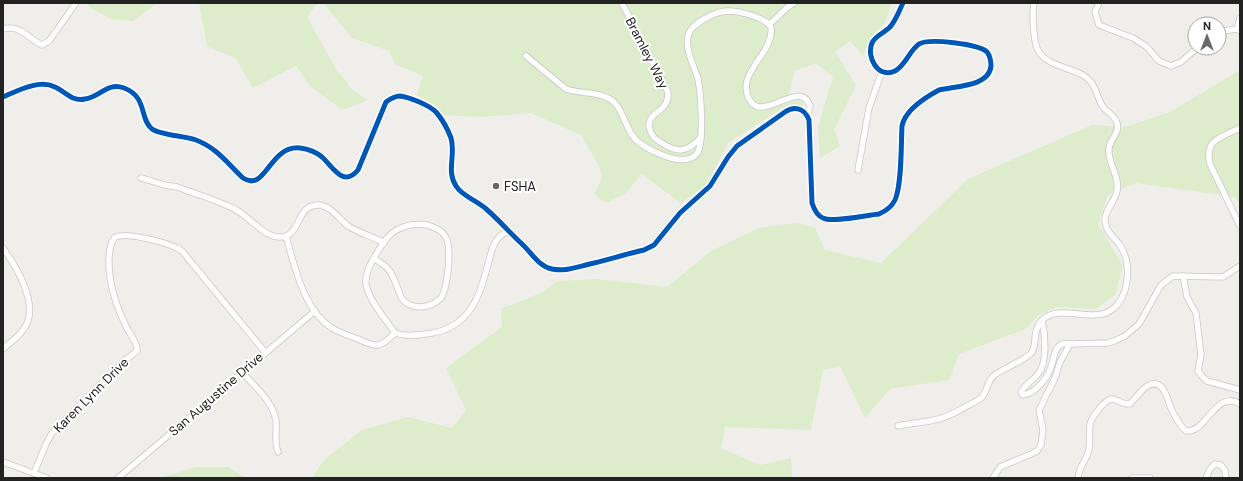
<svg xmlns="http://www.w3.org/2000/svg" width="1243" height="481" viewBox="0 0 1243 481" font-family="'DM Sans',sans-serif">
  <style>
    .grass { fill: #ddeccb }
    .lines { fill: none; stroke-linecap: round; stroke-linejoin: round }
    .minor-casing { stroke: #c9c8c7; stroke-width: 7 }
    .minor { stroke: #fdfcfc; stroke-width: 5.5 }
    .cycleway-casing { stroke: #fff; stroke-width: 8 }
    .cycleway { stroke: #0057b8; stroke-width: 5 }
    .poi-dot { fill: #6a6968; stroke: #fff; stroke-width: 1.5 }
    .labels { text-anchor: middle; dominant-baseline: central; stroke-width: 4; stroke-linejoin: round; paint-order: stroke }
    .street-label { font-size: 13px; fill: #222; stroke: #fff }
    .poi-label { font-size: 13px; fill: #222; stroke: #fff; text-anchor: start }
  </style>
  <rect width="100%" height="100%" fill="#f0eeeb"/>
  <g class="grass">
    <path d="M89,3H157L133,21L110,19L88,6Z"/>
    <path d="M199,3H318L307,17L337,71L344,78L351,89L368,100L342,110L310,86L296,66L253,88L236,59L207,46Z"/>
    <path d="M323,3H892L884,24L870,38L863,56L850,41L835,52L856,85L834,129L840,146L820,158L818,127L833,77L816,63L795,71L789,93L803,100L804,106H786L729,142L706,185L681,203L642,174L625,194L606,203L594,194L602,178L600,168L581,135L531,113L482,117L442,115L436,106L417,95L423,76L395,64L389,51L352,38Z"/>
    <path d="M1240,70V205L1235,197L1136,183L1108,194L1098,224L1123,266L1115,295L1096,309L1056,307L1039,315L1025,329L959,354L949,380L890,389L865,418L840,366L823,370L811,430L725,427L721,448L760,465L791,458L792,478H312L324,460L362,430L408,417L452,428L466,410L446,368L502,327L501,309L543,292L558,281L596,279L667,287L711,251L759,228L778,225L798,223L815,228L825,250L881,263L968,179L1092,125L1126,127L1170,112Z"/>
    <path d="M196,467H228L246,478L164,477Z"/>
  </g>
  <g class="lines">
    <g class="minor-casing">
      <g id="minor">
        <path d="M622,3L668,92C668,97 668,102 664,106C662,110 658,111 655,114C644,123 650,136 660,142C666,146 674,150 681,150C689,149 696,143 701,137"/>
        <path d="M1099,3L1095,12L1099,25L1133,38L1147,47L1159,61L1171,66L1181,62L1197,48"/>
        <path d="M769,24C778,18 784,8 794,3"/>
        <path d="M3,29C21,24 28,39 42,45L49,41L76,3"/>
        <path d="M1237,29L1240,18"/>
        <path d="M1219,33L1223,31L1237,29L1240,31"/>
        <path d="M526,56L566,89C580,94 597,91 610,99C622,107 624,123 632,135C639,147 674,163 688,159C692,158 696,155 698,152C704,139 701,94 698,79C694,66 685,50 688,36C691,23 715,12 727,11C739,11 765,17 771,27C775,54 732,74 751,102C765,121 801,78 810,106L807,116"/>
        <path d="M3,97C17,91 39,79 55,87C66,92 72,102 85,99C100,97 107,82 124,88C148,97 139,119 152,129C160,135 185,136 196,140C217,148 227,163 243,178C266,193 269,145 300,148C308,149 316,152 322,157C333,167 343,188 358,170L386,102C390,99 394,96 400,96C409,97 429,105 436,112C442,119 448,130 451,138C456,154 446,171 456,186C462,196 476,200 485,208C498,219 509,232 522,244C531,252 538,266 552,269C566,272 580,266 594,263C610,259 627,254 644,250"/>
        <path d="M1240,128C1222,137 1204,139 1210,164L1240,226"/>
        <path d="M858,170L869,108L882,71"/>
        <path d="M141,178C149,180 157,183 165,185C169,186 173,186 177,187C183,189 190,192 197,194C209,198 221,203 233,208C247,215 261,233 273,236C303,244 293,204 319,205C331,206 339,219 348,226C359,233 372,236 384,243"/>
        <path d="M286,236C294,265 304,311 332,328C340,333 349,336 358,339C377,348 380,348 395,333C406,337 421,335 432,333C469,327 480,297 488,264C492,250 493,238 508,231"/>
        <path d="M3,248C16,266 35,298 28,321C24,333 12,341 3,349"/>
        <path d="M647,249L654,245L680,213L710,186L728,157L737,146L785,112C795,105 805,109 809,120L812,203C814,209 816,215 822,218C829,222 871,216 880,213C886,212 891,207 894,202C902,189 901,143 902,126C905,110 926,97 939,90C955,86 989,87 991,66C991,62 990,56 987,52C979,44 929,38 919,44C909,51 906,65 895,71C878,79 866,57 872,43C875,36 884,33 890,27C896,20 899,11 903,3"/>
        <path d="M374,259C394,268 394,281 402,299C407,305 413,307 421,307C428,306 435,304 440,299C448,290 451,251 447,240C445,235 442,231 437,229C422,220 399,224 387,238C382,244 378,251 374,258C369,266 365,274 366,284C368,299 386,320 395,333"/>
        <path d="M1183,276L1187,297L1196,313L1201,355L1198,371L1201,375L1207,381L1240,390"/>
        <path d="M1070,344L1107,343L1114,341L1125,336L1139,324L1161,285L1173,276L1223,277L1240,266"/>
        <path d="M242,372C254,386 273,401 276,421C277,432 274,442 278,452"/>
        <path d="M898,426C910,423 922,423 934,420C950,417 965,407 980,399C988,393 986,380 996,374C1003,369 1029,358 1032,352C1038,341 1031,334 1042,320"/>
        <path d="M3,462L47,478"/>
        <path d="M34,473L46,444L52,433L124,361L137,351C138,343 129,333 126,326C115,304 108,282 109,257C110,249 110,243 115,237C128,232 171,243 182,251L265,352"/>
        <path d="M118,478L315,311"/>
        <path d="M993,478L1000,467L1031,454L1037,451L1041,445L1043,430L1039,410L1055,378L1060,362L1070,344C1066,343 1062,343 1059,346C1054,350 1054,358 1052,364C1049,376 1037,393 1023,395L1021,392C1025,384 1033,381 1038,374C1048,363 1045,334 1042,320C1063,301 1098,329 1118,304C1130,288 1131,260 1119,244C1114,237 1106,232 1105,222C1104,210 1115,202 1117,191C1120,176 1107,163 1109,148C1110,139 1120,133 1117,123C1114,115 1108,113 1103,107C1099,101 1097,92 1093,85C1081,65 1049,71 1038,50C1035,45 1035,39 1034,33C1033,22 1032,13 1034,3"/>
        <path d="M1078,478C1078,467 1088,459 1089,449C1090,441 1089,432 1090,424C1092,417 1104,400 1112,399C1118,399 1122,405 1129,404C1136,399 1141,389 1149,385C1163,379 1167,397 1170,406C1172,411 1182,430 1187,431C1207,432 1216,389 1240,404"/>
        <path d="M1132,478H1150"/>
        <path d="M1206,478L1210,469L1215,464L1221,465L1225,471L1226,478"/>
      </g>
    </g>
    <use href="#minor" class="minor"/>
    <g class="cycleway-casing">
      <path id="cycleway" d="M3,97C17,91 39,79 55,87C66,92 72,102 85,99C100,97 107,82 124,88C148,97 139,119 152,129C160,135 185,136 196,140C217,148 227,163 243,178C266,193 269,145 300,148C308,149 316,152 322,157C333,167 343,188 358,170L386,102C390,99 394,96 400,96C409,97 429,105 436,112C442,119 448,130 451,138C456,154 446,171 456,186C462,196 476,200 485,208C498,219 509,232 522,244C531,252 538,266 552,269C566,272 580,266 594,263C610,259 627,254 644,250L654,245L680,213L710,186L728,157L737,146L785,112C795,105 805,109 809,120L812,203C814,209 817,216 823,218C832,223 867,215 879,214C886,211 892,206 895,200C902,185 901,143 902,126C905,110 926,97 939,90C955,86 989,87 991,66C991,62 990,56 987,52C979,44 929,38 919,44C909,51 906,65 895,71C878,79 866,57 872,43C875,36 884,33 890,27C896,20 899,11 903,3"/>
    </g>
    <use href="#cycleway" class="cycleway"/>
  </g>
  <circle class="poi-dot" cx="496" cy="186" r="4"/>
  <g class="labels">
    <g class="street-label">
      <text transform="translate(647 53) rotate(63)">Bramley Way</text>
      <text transform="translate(216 394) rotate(-41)">San Augustine Drive</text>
      <text transform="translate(91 395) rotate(-45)">Karen Lynn Drive</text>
    </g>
    <g class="poi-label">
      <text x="504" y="186">FSHA</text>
    </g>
  </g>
  <rect width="1243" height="481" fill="none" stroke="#222222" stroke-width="8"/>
  <g transform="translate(1207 36)"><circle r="19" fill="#ffffff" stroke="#a7a7a7"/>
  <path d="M0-3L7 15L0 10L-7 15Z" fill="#6a6968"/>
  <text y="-6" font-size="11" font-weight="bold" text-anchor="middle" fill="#222222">N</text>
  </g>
</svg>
